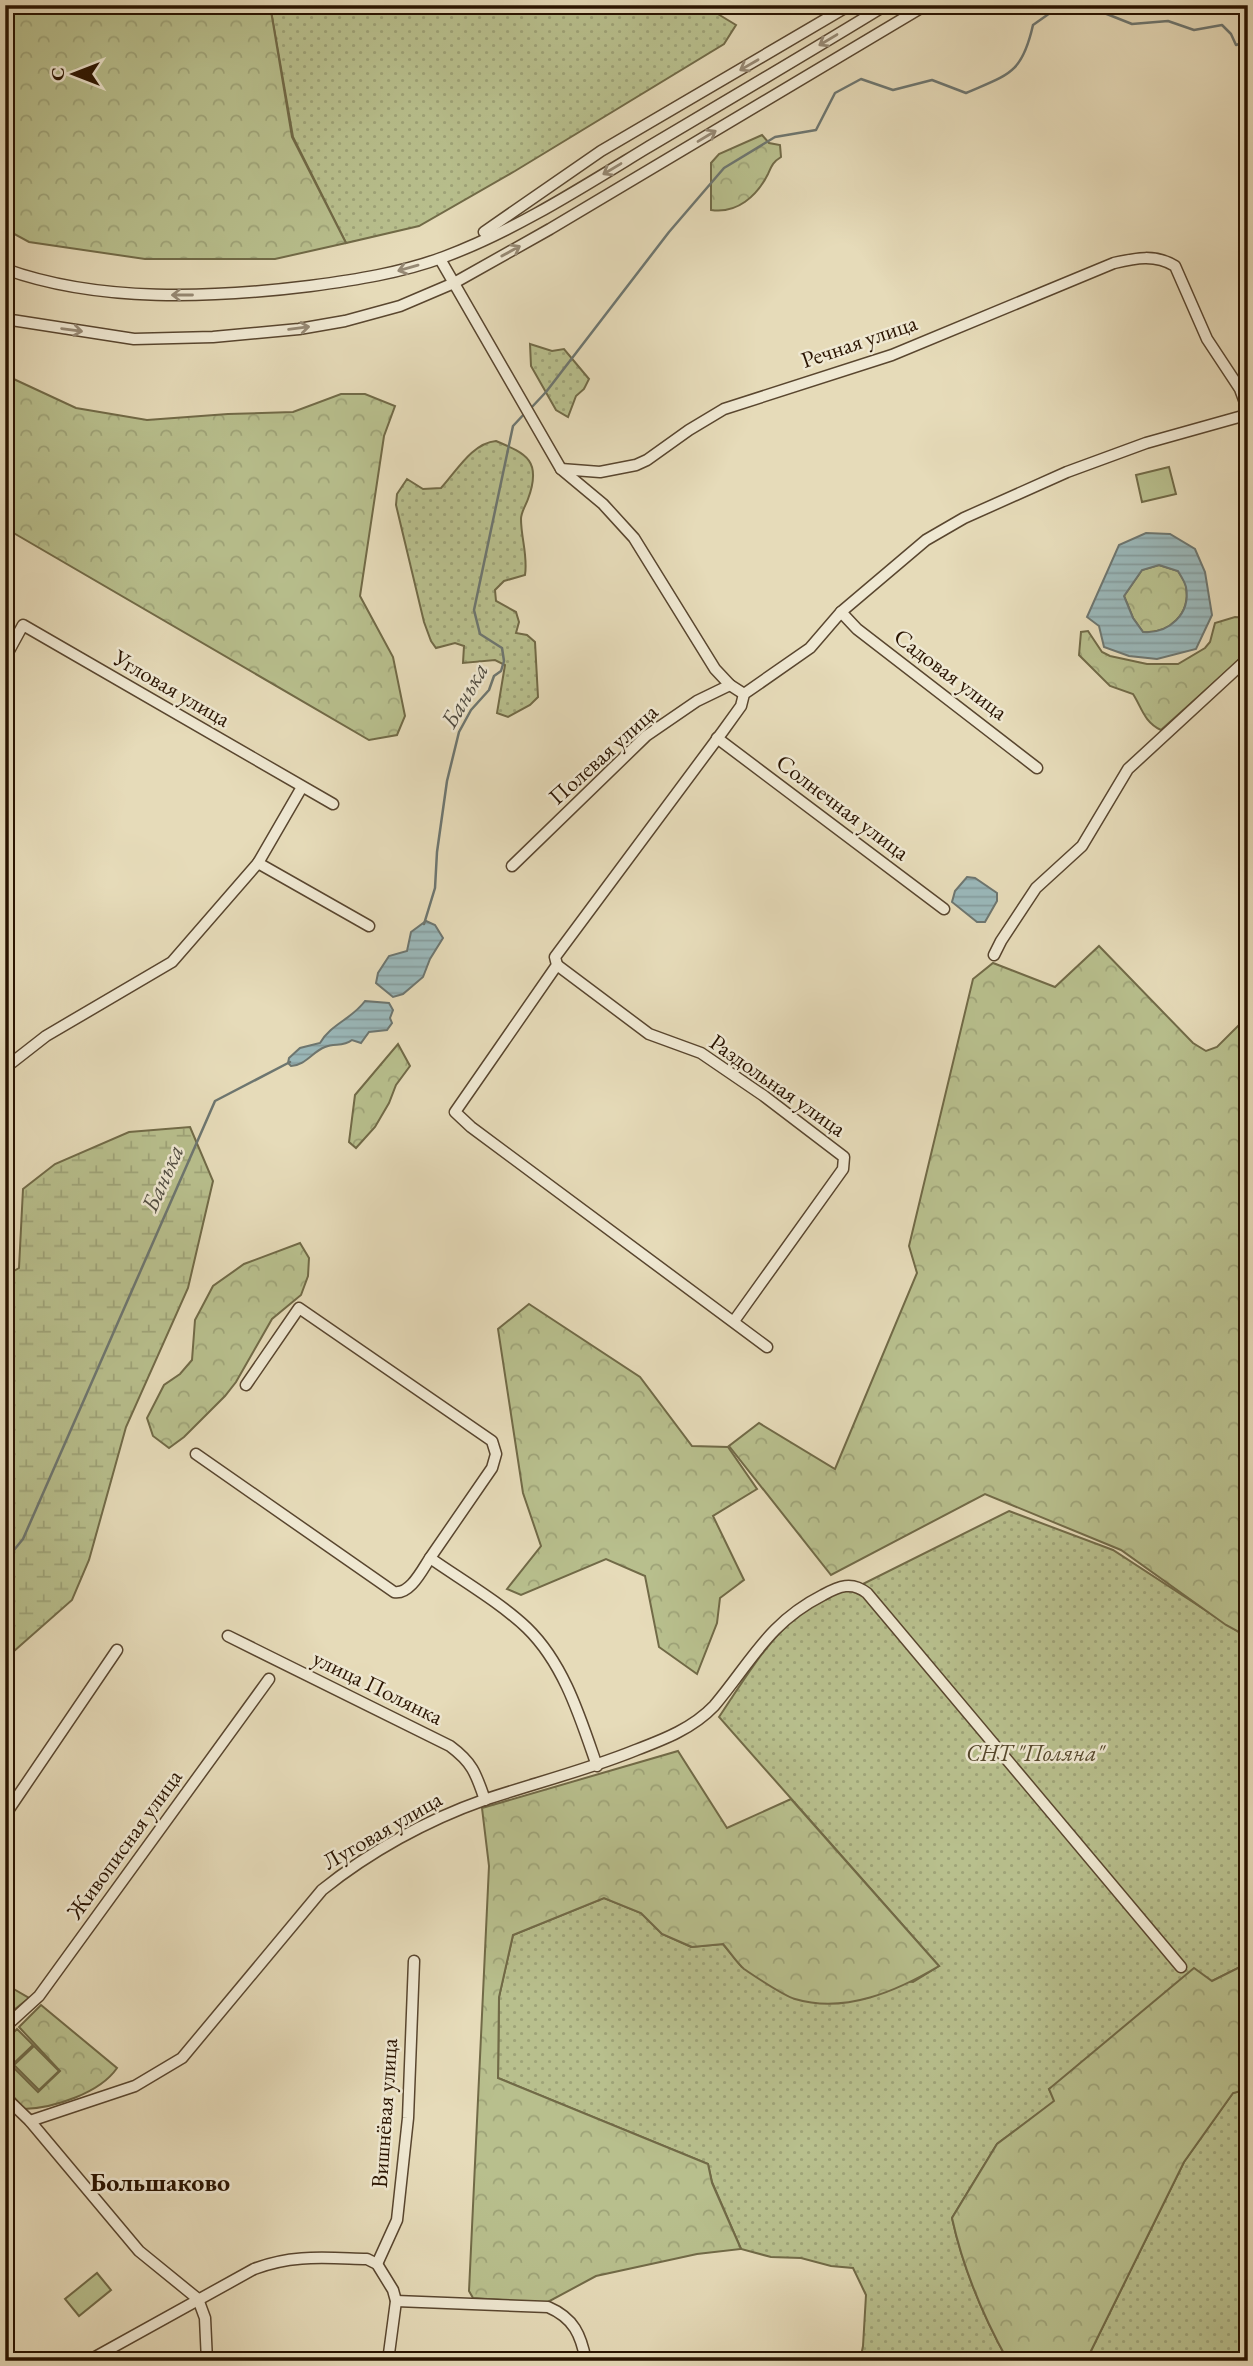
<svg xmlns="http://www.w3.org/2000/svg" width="1253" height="2366" viewBox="0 0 1253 2366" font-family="'EB Garamond',serif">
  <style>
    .grass { fill: url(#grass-dots); stroke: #716a47; stroke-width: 2 }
    .forest { fill: url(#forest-crowns); stroke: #716a47; stroke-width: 2 }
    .wetland { fill: url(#wetland-marsh); stroke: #716a47; stroke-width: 2 }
    .park { fill: #b8bf8d; stroke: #716a47; stroke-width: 2 }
    .water { fill: url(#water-rules); stroke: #6d7670; stroke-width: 2; fill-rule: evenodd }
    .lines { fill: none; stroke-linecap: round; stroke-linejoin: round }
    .stream { stroke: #6d7670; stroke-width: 2.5 }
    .minor-casing { stroke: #59462f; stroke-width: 13 }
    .minor { stroke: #efe8d2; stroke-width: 10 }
    .oneway { stroke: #968974 }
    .labels { text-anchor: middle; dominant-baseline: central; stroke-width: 5; stroke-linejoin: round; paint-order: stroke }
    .street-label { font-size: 23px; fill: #2a1401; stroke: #efe8d2 }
    .park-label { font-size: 23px; font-style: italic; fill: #55472b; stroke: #efe8d2 }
    .water-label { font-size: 24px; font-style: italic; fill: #514d42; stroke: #efe8d2 }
    .quarter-label { font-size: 26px; font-weight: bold; fill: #2a1401; stroke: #efe8d2 }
  </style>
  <defs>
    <pattern id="grass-dots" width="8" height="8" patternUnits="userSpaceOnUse" patternTransform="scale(1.75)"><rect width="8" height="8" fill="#b8bf8d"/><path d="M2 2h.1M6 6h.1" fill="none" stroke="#9ea378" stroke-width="1.8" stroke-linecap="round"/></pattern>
    <pattern id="forest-crowns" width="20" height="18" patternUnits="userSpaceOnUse" patternTransform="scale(1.75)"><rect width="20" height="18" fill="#b8bf8d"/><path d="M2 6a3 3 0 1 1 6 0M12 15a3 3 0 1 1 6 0" fill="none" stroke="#9ea378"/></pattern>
    <pattern id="wetland-marsh" width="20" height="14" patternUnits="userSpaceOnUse" patternTransform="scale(1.75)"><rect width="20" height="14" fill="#b8bf8d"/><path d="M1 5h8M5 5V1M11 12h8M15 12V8" fill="none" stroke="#9ea378"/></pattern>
    <pattern id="water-rules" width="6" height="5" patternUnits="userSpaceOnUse" patternTransform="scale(1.75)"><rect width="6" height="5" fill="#9ab8ba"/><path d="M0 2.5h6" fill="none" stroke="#859d9e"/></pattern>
  </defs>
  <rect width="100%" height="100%" fill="#e6dbb9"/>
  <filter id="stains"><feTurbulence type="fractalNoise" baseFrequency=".00286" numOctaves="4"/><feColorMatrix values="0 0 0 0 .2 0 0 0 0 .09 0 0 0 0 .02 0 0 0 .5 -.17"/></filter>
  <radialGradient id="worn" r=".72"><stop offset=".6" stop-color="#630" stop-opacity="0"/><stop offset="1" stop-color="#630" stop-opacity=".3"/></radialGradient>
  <g class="grass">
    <path d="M270,5H703L736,25L724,44L515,171L419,226L346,243L293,137Z"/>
    <path d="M530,344L552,351L564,349L589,379L584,389L576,396L568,417L556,410L531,366Z"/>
    <path d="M496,441C527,454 542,461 528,499C526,505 521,512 521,519C521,538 528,556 525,575L504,581L495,590L496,601L516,612L519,622L516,633L527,635L535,642L538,697L530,705L508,717L497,713L505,665L495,660L463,663L464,646L455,643L436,648L431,641L424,622L396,505L397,494L407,479L423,489L441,488C456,472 472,443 496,441Z"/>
    <path d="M1009,1511L1113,1550L1248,1638V1963L1212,1981L1049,2089L1055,2101L997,2144L952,2218C963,2268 983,2316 1008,2361H860L863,2346L866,2295L853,2268L831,2266L801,2258L771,2257L741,2249L712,2182L708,2164L498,2078L499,1997L513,1935L604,1898L641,1913L662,1934L691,1947L723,1944L742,1967L913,1982L939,1966L719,1717C752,1668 790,1599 853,1589Z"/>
    <path d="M1248,2089V2361H1086L1184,2162L1233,2093Z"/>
  </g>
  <g class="forest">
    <path d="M13,5H270L292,137L346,243L275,259H145L29,242L5,229V26Z"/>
    <path d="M762,135L769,143L780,145L781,157C773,162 772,165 768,174C757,196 737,214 711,210V163L719,154Z"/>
    <path d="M5,375L76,408L147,420L228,414L293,412L341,394H365L395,406L384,436L360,596L393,657L405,716L397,735L369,740L5,528Z"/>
    <path d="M1159,565L1178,571C1181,576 1185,581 1186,586C1191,614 1169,634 1143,632L1133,618L1124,596L1142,570Z"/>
    <path d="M1235,617L1248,618V642L1238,661L1161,730C1144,722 1142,708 1133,694L1110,686L1079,655L1081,632L1088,631L1102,652L1110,656L1147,664H1178L1205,648L1210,642L1215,623Z"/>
    <path d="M1099,946L1193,1043L1206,1051L1217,1047L1248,1016V1637L1226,1625L1121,1550L985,1494L831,1575L729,1446L759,1423L835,1469L917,1273L909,1246L973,979L993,963L1055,987Z"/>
    <path d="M398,1044L410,1066L396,1085L389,1103L375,1127L356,1148L349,1142L355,1095Z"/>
    <path d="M300,1243L309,1258L308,1276L301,1295L272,1319L236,1382L225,1396L184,1437L169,1448L153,1436L147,1418L164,1385L180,1374L192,1360L195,1320L213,1286L244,1264Z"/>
    <path d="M529,1304L640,1377L692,1446L728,1447L757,1489L713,1516L744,1580L720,1598L717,1623L697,1674L659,1647L645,1576L606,1559L521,1595L507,1589L541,1546L523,1493L498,1329Z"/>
    <path d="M678,1751L727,1828L791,1799L939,1966C897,1991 845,2014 795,1999C782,1995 756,1977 744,1969C736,1962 730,1952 723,1944L692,1947L662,1934L641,1913L604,1898L513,1935L499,1997L498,2078L708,2164L712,2183L741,2249L697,2254L596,2276L546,2303L473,2298L469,2291L489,1866L482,1808Z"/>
    <path d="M1248,1963V2089L1233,2093L1184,2162L1086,2361H1008C983,2316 963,2268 952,2218L997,2144L1054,2101L1049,2089L1194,1968L1212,1981Z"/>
    <path d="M5,1984L29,1998L5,2017Z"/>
    <path d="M41,2005L117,2068C100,2093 54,2108 24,2109L5,2087V2059L38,2092L60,2071L19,2027Z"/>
  </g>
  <path class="wetland" d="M190,1127L213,1181L188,1288L126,1427L89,1560L72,1600L5,1659V1276L19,1268L23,1189L55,1164L129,1132Z"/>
  <g class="park">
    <path d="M1169,467L1176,494L1142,502L1136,475Z"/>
    <path d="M17,2029L33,2045L13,2064L5,2057V2041Z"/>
    <path d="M34,2046L59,2071L39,2090L14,2065Z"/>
    <path d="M97,2273L111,2290L79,2316L65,2299Z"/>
  </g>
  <g class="water">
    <path d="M1146,533L1170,534L1195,549L1205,572L1212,615L1196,649L1157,659L1129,656L1104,647L1099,626L1087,617L1119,545ZM1159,565L1178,571C1181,576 1185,582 1186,587C1191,614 1169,634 1143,632L1133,618L1124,596L1142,570Z"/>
    <path d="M967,877L975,878L997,893V901L985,922H977L952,902L955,891Z"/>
    <path d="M426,921L435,925L443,938L430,959L423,977L403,994L393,997L376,983L378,973L389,956L407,951L411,932Z"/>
    <path d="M365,1001L389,1003L393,1010L390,1018L392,1023L387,1030L369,1032L361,1043L352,1040C343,1047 335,1043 325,1047C312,1052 306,1065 291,1066L288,1063L289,1058L300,1048L320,1043C331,1024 352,1019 365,1001Z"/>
  </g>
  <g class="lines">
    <g class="stream">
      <path d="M1084,5L1132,24L1168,21L1194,30L1222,25L1231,34L1236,45L1248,41"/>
      <path d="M531,408L546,392L669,232L724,168L775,137L816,130L835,93L861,79L893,90L932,80L966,93C1009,74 1022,74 1033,25L1050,13L1073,5"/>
      <path d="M424,924L435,888L437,852L447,781L459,732L471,710L489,690L494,676L501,671L504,661L502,648L480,634L474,610L513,426L526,412"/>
      <path d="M5,1561L23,1539L215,1101L290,1062"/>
    </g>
    <g class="minor-casing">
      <g id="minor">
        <path d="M484,232L601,151L850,5"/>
        <path d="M440,259L561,469L603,504L634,538L715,669L730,685L744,694"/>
        <path d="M5,269C99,303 213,298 310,286C355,280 401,273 444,257C514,231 581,188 645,149C726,101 806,54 886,5"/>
        <path d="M5,319L134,339L213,337L299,329L345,321L400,306L454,283L550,229L926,5"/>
        <path d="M561,469L600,472L636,465L647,460L689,430L724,409L892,355L1114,263C1136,258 1155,254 1175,266L1207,339L1240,389L1247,408L1248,423"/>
        <path d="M841,612L857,629L1037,768"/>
        <path d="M5,658L23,625L333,804"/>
        <path d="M717,738L944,909"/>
        <path d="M258,863L369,926"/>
        <path d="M512,866L646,736L697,701L730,685"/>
        <path d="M994,955L1001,941L1036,888L1082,846L1128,769L1243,663L1248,655"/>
        <path d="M557,965L649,1034L701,1053L764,1096L844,1157L843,1169L734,1321"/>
        <path d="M5,1068L46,1036L172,962L258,863L302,787"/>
        <path d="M767,1347L471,1127L455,1112L557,965L555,957L723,731L741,706L744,694L810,648L841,612L926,540L964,518L1067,472L1146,443L1246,415"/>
        <path d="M246,1385L299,1308L492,1441L496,1454L492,1468L430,1558C460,1579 501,1603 527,1628C564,1664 580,1717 597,1766"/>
        <path d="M196,1454L394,1592C410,1595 422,1570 430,1558"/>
        <path d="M228,1636L450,1746C473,1763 476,1774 485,1800"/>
        <path d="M5,1815L117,1650"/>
        <path d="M5,2027L39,1996L269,1679"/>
        <path d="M5,2097L30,2121L139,2251L198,2299L205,2318L207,2361"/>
        <path d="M30,2121L135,2086L182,2058L322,1890C369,1852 427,1820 484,1800C535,1783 587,1770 636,1750C665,1739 693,1728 714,1706C752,1661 768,1623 823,1595C839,1586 852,1581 867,1593L1181,1967"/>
        <path d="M377,2264L397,2220L408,2118L414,1961"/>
        <path d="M396,2301L548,2307C574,2318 581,2335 586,2361"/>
        <path d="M88,2361L254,2269C293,2254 326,2258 367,2259L377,2264L393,2290L396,2301L388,2361"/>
      </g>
    </g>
    <use href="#minor" class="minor"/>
  </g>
  <defs><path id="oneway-shaft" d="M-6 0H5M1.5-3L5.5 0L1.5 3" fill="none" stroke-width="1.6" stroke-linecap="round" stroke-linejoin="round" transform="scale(1.75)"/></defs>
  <g class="oneway">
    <use href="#oneway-shaft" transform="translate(828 40) rotate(149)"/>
    <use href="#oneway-shaft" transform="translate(749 65) rotate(150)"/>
    <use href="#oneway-shaft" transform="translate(707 136) rotate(-31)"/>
    <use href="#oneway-shaft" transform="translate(612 169) rotate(149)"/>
    <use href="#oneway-shaft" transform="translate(511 251) rotate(-29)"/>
    <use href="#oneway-shaft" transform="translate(408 268) rotate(164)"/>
    <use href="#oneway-shaft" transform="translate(182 295) rotate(180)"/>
    <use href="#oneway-shaft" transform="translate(299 328) rotate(-7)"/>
    <use href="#oneway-shaft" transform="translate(72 330) rotate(8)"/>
  </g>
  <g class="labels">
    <g class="street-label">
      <text transform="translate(859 341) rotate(-19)">Речная улица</text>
      <text transform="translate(951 674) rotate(37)">Садовая улица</text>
      <text transform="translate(172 688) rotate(30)">Угловая улица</text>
      <text transform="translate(603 754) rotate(-42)">Полевая улица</text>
      <text transform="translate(843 807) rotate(37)">Солнечная улица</text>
      <text transform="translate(778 1085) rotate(35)">Раздольная улица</text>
      <text transform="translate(378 1687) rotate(26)">улица Полянка</text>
      <text transform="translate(382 1830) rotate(-30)">Луговая улица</text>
      <text transform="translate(124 1844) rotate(-54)">Живописная улица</text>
      <text transform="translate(384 2113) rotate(-86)">Вишнёвая улица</text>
    </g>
    <g class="park-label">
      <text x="1035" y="1753">СНТ "Поляна"</text>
    </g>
    <g class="water-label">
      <text transform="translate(464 695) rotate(-60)">Банька</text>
      <text transform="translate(162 1178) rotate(-66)">Банька</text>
    </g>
    <g class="quarter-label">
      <text x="160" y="2182">Большаково</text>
    </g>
  </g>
  <rect width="1253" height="2366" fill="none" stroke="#e6dbb9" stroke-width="28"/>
  <rect x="7" y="7" width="1239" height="2352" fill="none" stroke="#2a1401" stroke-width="3.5"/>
  <rect x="14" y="14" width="1225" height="2338" fill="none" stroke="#2a1401" stroke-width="2"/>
  <g transform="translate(74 74) rotate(270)" stroke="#efe8d2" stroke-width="5" paint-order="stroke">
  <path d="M0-5L12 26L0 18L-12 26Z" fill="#2a1401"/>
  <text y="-10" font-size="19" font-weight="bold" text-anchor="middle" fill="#2a1401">С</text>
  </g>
  <rect width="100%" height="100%" filter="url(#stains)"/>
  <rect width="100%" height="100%" fill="url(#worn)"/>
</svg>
